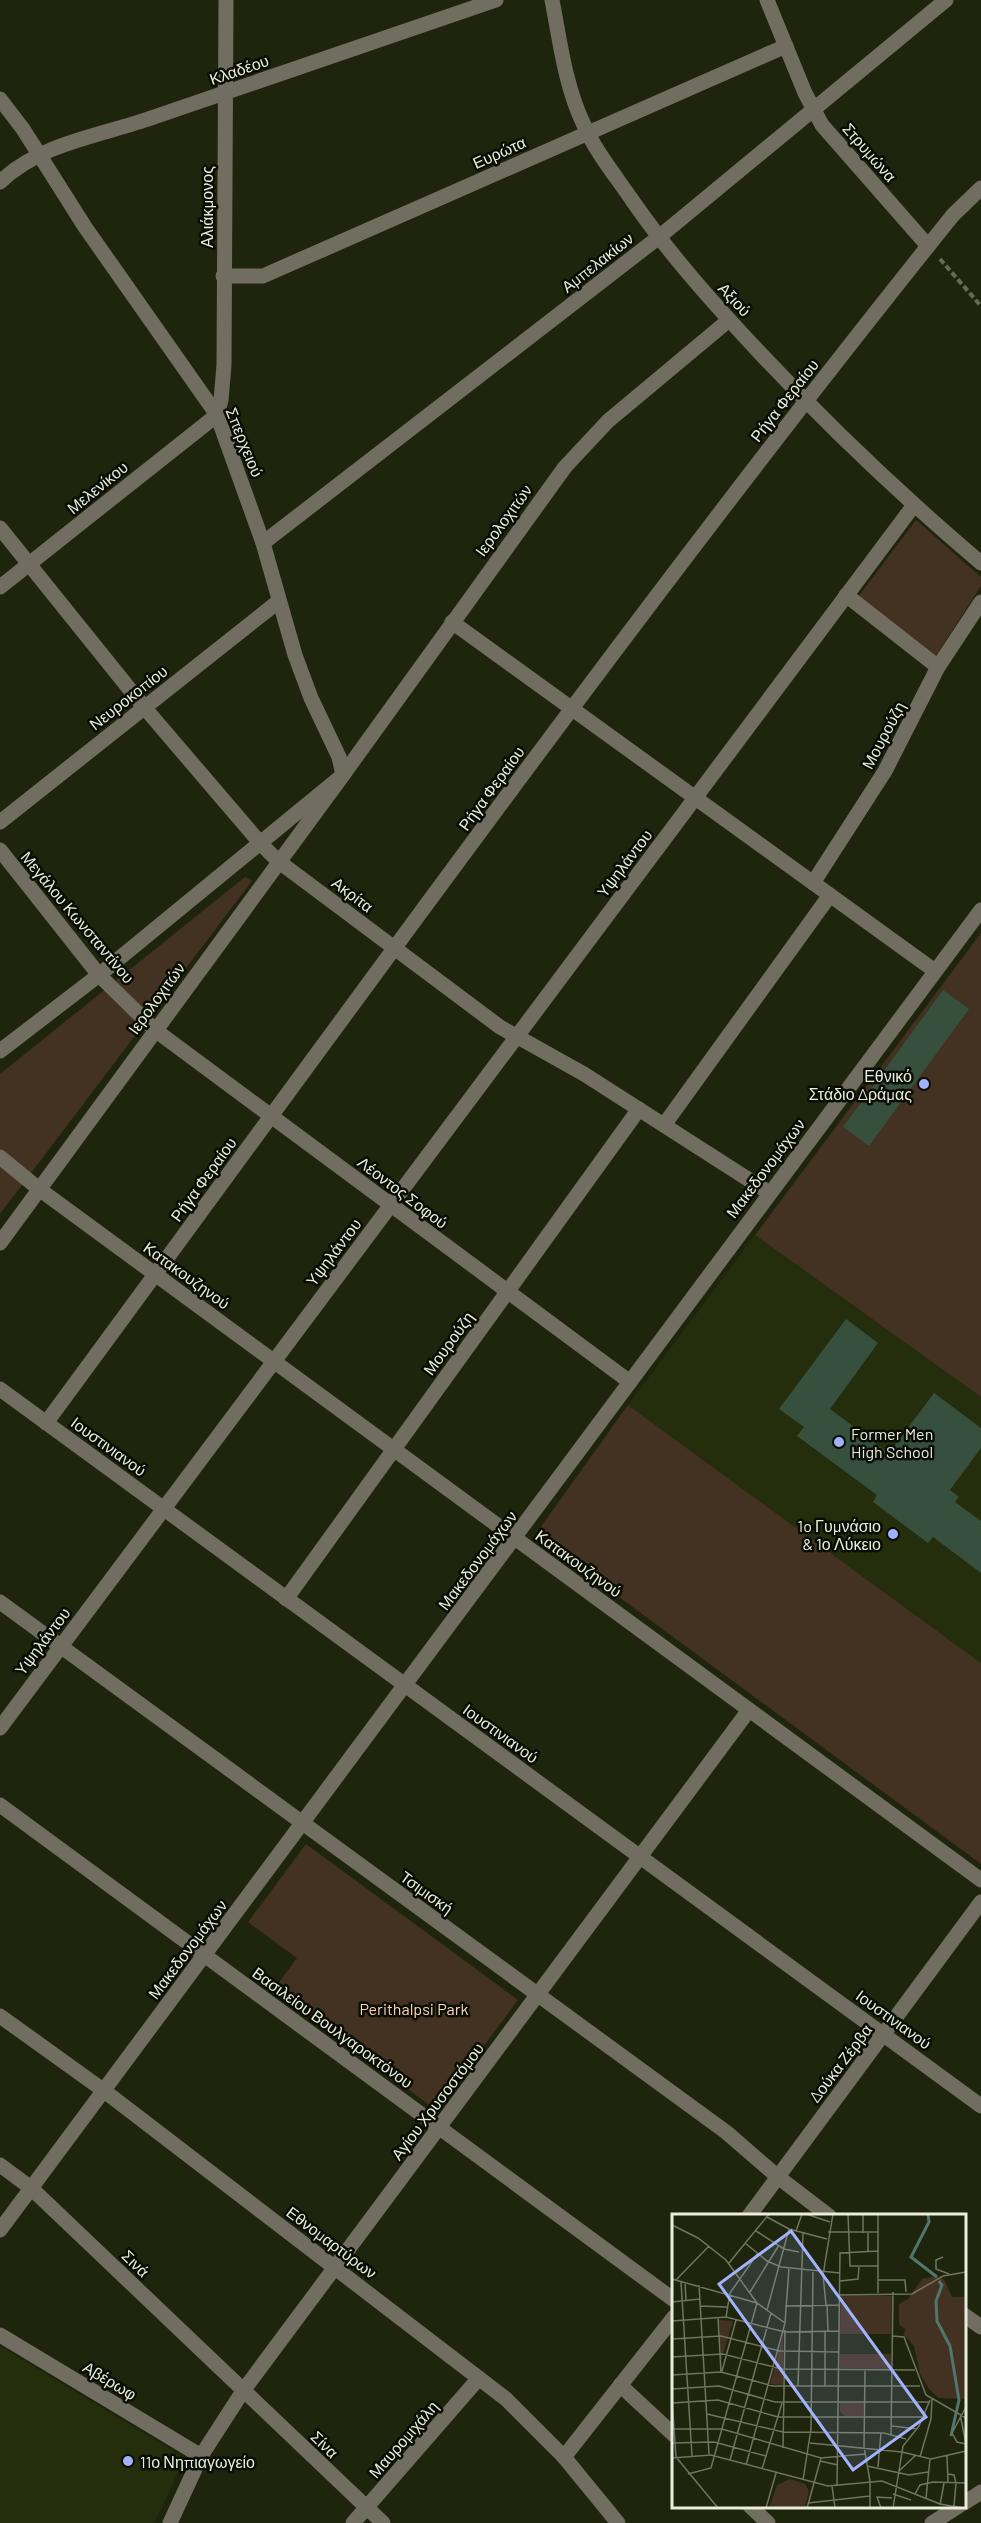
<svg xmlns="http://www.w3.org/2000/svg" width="981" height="2523" viewBox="0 0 981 2523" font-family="Barlow,sans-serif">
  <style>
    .built { fill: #242d0c }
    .green { fill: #433121 }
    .building { fill: #36503d }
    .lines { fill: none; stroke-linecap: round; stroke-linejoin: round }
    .path { stroke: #656b55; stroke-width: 4; stroke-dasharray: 6 3; stroke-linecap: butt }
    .minor { stroke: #716d60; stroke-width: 15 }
    .poi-dot { fill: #a2b2fd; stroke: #0a0d04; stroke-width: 2 }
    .labels { text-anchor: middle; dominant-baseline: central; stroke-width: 5; stroke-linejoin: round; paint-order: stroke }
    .street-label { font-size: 16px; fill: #e8eddd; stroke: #0a0d04 }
    .poi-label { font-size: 16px; fill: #e8eddd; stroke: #0a0d04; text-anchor: end }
    .park-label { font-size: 16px; fill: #fcd7b8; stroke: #0a0d04 }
    .inset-river { fill: none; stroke: #517670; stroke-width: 3 }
    .inset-road { fill: none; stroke: #6f7560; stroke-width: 1.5 }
    .view { fill: #a2b2fd; fill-opacity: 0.15; stroke: #a2b2fd; stroke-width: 3 }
    .inset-edge { fill: none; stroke: #e8eddd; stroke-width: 3 }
  </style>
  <rect width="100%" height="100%" fill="#1e250c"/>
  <g class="built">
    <path d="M755,1235L981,1397V1663L628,1405Z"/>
    <path d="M0,2346L185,2458L154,2523H0Z"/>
  </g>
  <g class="green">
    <path d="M916,520L981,577V586L935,657L858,597Z"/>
    <path d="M245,877L252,881L0,1214V1074Z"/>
    <path d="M981,933V1397L755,1235Z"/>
    <path d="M628,1405L981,1663V1864L535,1535Z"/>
    <path d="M306,1844L518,2000L436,2110L274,1989L297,1958L248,1922Z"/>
  </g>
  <g class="building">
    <path d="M943,990L969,1009L869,1146L843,1127Z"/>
    <path d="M846,1319L878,1343L830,1409L889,1453L934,1393L981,1428V1448L950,1490L959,1497L955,1502L981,1521V1573L933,1537L928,1543L873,1502L877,1495L797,1436L804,1427L779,1409Z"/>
  </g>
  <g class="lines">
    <path class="path" d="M940,259L981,306"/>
    <g class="minor">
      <path d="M552,0C560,41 565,85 583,123C595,151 615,175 632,200C670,255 714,304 760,353C830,428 903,497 981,563"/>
      <path d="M767,0L805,93L822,125L928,246"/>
      <path d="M0,99L23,129L85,227L217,415L263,543L295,655L311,698L339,757L343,775L99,975L0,1051"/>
      <path d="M0,182C42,142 101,136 154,117C268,78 382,39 496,0"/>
      <path d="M223,276H263L786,46"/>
      <path d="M217,415L221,400L224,365L226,0"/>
      <path d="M0,528L144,707L261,844L278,861L500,1027L584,1074L768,1192"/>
      <path d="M263,543L659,237L946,0"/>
      <path d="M0,587L217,415"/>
      <path d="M846,595L938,667"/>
      <path d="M452,622L935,971"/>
      <path d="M0,822L279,601"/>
      <path d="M0,850L99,975L155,1030L630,1382"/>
      <path d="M813,883L885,771L938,667L981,602"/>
      <path d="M664,1125L830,895"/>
      <path d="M0,1157L39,1189L981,1880"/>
      <path d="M0,1243L343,775L565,467L608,421L729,320"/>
      <path d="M0,1389L981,2106"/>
      <path d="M46,1423C345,1017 638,607 953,215L981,188"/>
      <path d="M286,1599L639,1109"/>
      <path d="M0,1602L726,2132L778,2177L829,2216"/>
      <path d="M0,1728L914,505"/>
      <path d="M0,1805L674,2300"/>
      <path d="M0,2016L103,2090L506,2399L564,2457L618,2523"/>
      <path d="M0,2165L31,2188L383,2523"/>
      <path d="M749,2216L981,1902"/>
      <path d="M0,2230C328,1791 652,1348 981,910"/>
      <path d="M964,2315L981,2327"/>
      <path d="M0,2335L201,2456"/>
      <path d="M620,2385L674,2435"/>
      <path d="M564,2457L674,2317"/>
      <path d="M964,2503L981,2492"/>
      <path d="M750,2506L768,2523"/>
      <path d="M170,2523L201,2456L243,2391L749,1710"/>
      <path d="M353,2523L479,2378"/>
      <path d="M932,2523L959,2506"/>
    </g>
  </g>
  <g class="poi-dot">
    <circle cx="924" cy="1084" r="6"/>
    <circle cx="839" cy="1442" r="6"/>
    <circle cx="893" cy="1534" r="6"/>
    <circle cx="128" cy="2461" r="6"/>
  </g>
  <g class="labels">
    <g class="street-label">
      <text transform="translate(239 69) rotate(-19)">Κλαδέου</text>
      <text transform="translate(499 152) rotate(-24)">Ευρώτα</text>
      <text transform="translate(870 152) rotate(49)">Στρυμώνα</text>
      <text transform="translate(206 207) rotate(-90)">Αλιάκμονος</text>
      <text transform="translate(597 262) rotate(-38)">Αμπελακίων</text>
      <text transform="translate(735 299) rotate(47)">Αξιού</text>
      <text transform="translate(784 400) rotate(-52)">Ρήγα Φεραίου</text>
      <text transform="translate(245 442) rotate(68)">Σπερχειού</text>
      <text transform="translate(97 487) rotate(-39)">Μελενίκου</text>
      <text transform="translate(503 520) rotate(-54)">Ιερολοχιτών</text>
      <text transform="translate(128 697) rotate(-38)">Νευροκοπίου</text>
      <text transform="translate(883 735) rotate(-62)">Μουρούζη</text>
      <text transform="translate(491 788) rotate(-54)">Ρήγα Φεραίου</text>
      <text transform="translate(624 863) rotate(-53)">Υψηλάντου</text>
      <text transform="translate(353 894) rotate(37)">Ακρίτα</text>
      <text transform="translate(78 917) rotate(50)">Μεγάλου Κωνσταντίνου</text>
      <text transform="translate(156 998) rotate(-54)">Ιερολοχιτών</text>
      <text transform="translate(765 1168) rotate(-53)">Μακεδονομάχων</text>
      <text transform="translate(203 1179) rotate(-54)">Ρήγα Φεραίου</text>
      <text transform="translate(403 1192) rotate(37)">Λέοντος Σοφού</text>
      <text transform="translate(333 1252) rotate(-53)">Υψηλάντου</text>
      <text transform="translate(187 1275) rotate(36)">Κατακουζηνού</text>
      <text transform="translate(448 1343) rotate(-54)">Μουρούζη</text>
      <text transform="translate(109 1446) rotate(36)">Ιουστινιανού</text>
      <text transform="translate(477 1560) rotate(-53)">Μακεδονομάχων</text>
      <text transform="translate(579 1563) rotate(36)">Κατακουζηνού</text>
      <text transform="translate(42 1641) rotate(-53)">Υψηλάντου</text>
      <text transform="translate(501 1733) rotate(36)">Ιουστινιανού</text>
      <text transform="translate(427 1892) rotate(36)">Τσιμισκή</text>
      <text transform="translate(187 1949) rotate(-53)">Μακεδονομάχων</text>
      <text transform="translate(894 2019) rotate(36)">Ιουστινιανού</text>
      <text transform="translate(333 2027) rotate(36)">Βασιλείου Βουλγαροκτόνου</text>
      <text transform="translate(840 2063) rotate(-53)">Δούκα Ζέρβα</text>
      <text transform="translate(437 2101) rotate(-53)">Αγίου Χρυσοστόμου</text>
      <text transform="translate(332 2242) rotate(37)">Εθνομαρτύρων</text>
      <text transform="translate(136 2263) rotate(44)">Σινά</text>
      <text transform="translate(110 2380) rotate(31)">Αβέρωφ</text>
      <text transform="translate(403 2439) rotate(-49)">Μαυρομιχάλη</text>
      <text transform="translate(325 2444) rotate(44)">Σίνα</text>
    </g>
    <g class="poi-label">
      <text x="912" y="1075">Εθνικό<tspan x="912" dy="18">Στάδιο Δράμας</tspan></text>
      <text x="851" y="1433" text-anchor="start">Former Men<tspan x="851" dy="18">High School</tspan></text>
      <text x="881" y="1525">1o Γυμνάσιο<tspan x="881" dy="18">&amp; 1ο Λύκειο</tspan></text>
      <text x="140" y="2461" text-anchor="start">11ο Νηπιαγωγείο</text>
    </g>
    <g class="park-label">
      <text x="414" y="2008">Perithalpsi Park</text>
    </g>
  </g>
  <g transform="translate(672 2214)">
    <rect width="294" height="294" fill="#1e250c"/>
    <path d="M264,62L272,65L280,83H294V185L267,184L257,175L248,160L242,132L232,121L233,115L227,111V90L236,85L250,65ZM169,82H220L219,120H168ZM47,106L61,107L49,147ZM111,121V171L98,170ZM168,140H219V155L168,154ZM168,189H192L191,202H173L168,198ZM118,265L133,270L137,277L133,294H97L105,271Z" fill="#433121"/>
    <path class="inset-river" d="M256,0L257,8L239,43L265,63M267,67L270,71L264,87L265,107L278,132L287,186L279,222"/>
    <path class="inset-road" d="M134,0L158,8M176,0L178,52H206M191,0V19M95,3L117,15L155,25M0,11L26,24L54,46L85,89M84,17L112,35L127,38M124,17L130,0M156,18H206M196,19V37M73,29L95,47L109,53L168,59M271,43L264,46V55L277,60M57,49L97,0M0,65L85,89L113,109L74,251M4,66L37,32M206,66H233L234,78M168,67L186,65L187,53M9,68L20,242M13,68L14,87M27,71L37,240M78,78L107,31M206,79V0M167,81L240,80L271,62L294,58M0,88L28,85M154,91L151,61L161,0M155,91L156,117M28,92L55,93M113,92L167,91M95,96L117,15M54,103L58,79L86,39M46,104L49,158M0,107L54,103L113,118L167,117M113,109L117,54M153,117V172M221,122L232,123L254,181L294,204M0,125L49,122L108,137L167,138M0,143L51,140L110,155L243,156M193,156L192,233L198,267M50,157L64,106M0,161L49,158L101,172H248M126,172L131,19M0,175L47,172L103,188H257M0,185L4,243M0,189L46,186L106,203H251M294,193L280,219L285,228L294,230M35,200L111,218L212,219L234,225M288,200L294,230M220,212L245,215M0,215H50L149,244L193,240M219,220L221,78M0,229L42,228L94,242M138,229L230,238L259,245L294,237M111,234L113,116M275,241L276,269M4,243L46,294M248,243L259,205L260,185M0,244L39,241L156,272L210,267L268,290L291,294M58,246L99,99M148,247L166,251M195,252L237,261L256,258M206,253L209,219M90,255L110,189M227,257L244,241M16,260L39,254L85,89M276,260L282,261L284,269L282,292M131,266L139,215L141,58M160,272L163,294M165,272L168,39L206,37M221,280L239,286M243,280L248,271L261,268L294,269M254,284L258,245M136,289L198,282M268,291L272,269M94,294L104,259M135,294L149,244M198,294V267M209,294L205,283L220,284M221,294L231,232L247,212L258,186"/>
    <path class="view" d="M119,17L254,203L181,256L47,70Z"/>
    <rect width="294" height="294" class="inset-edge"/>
  </g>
</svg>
